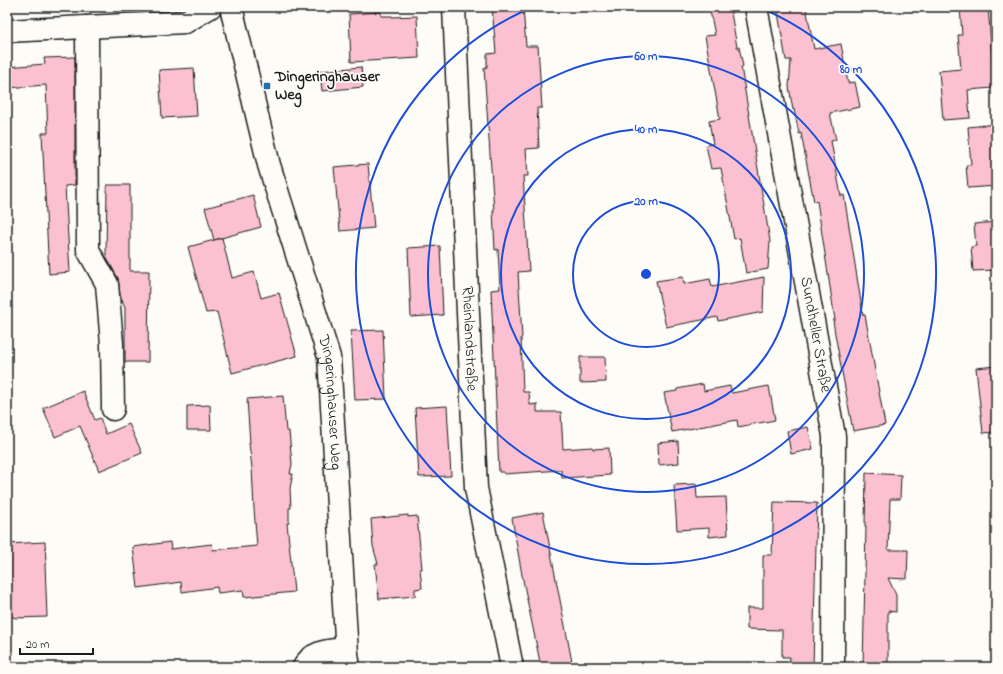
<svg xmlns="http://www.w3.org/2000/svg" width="1003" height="674" viewBox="0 0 1003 674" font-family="'Indie Flower',sans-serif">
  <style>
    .building { fill: #fbc1d3; stroke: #1c1c1c }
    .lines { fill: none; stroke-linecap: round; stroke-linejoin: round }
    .minor-casing { stroke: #1c1c1c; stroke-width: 25 }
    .minor { stroke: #fdfcf7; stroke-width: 22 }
    .ring { fill: none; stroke: #1d4ed8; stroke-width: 2 }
    .poi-dot { fill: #1f6fb2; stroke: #fdfcf7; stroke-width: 1.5 }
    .labels { text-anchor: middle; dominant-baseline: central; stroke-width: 3.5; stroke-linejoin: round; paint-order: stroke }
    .poi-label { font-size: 16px; font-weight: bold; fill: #1c1c1c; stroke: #fdfcf7; text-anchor: start }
    .street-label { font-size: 16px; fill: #1c1c1c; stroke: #fdfcf7 }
    .centre { fill: #1d4ed8; stroke: #fdfcf7; stroke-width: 2 }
    .ring-label { font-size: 12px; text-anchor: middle; font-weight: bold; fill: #1d4ed8; stroke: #fdfcf7; stroke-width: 3.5; stroke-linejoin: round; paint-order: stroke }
  </style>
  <rect width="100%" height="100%" fill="#fdfcf7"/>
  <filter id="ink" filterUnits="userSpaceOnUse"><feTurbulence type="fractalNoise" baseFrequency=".025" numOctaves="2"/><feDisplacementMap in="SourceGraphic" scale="8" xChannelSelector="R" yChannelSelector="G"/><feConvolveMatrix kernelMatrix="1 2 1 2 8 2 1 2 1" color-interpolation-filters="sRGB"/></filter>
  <g filter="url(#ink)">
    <g class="building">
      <path d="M492,7H523L526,46H538L542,108H537L539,148L526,149L528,176H523L529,271L518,272L522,337L521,338L523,392H529L530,405L537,404V412H561L563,449L592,447L593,449L609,448L610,475L562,478L561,470L504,474V472H499L491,290L500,289L498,249L495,250L493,211H494L484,68L487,67V54L496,53Z"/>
      <path d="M730,7L737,47H739L743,66L741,67L770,241L768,269L746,273L740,238L734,239L721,168L711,169L706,145L713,144L709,121L720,119L705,36L715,35L710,11Z"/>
      <path d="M777,7H806L814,49L841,44L848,83L855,82L860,107L830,113L836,140L831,141L841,196L844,195L863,315H865L885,425L853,431L835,334L833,320H835L817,201L814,202L801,133L799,134L794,109L793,110L789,87L791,60H786Z"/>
      <path d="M960,7H988L993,68H992L993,88L968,90L970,118L943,120L939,71L961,69L958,35H962Z"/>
      <path d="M381,12V16H392V17L417,16L419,58L351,62L349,14Z"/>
      <path d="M75,57V185L65,186L70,272L49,274L42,133H48L46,85L7,88V67L45,64L44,58Z"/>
      <path d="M361,67L363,87L322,91L320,71Z"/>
      <path d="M194,68L197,116L162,118L159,70Z"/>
      <path d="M996,124V186L968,188L966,165H971L968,127Z"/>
      <path d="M368,164L374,228L340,231L334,167Z"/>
      <path d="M107,185H130V271H149L148,362H125V308L120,295L118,278L106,257Z"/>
      <path d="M253,195L261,227L214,240L205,208Z"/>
      <path d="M996,222V270L973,271L971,247L976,246L974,224Z"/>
      <path d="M222,238L232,278L254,272L261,298L279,293L297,356L232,373L217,312L206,313L188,247Z"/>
      <path d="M440,246L443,315L411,317L408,248Z"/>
      <path d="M683,277L684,284L710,279L712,287L764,277L763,312L718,321L717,317L666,327L656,281Z"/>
      <path d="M383,330L386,399L355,400L351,331Z"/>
      <path d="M580,357H605L606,382L580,383Z"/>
      <path d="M996,366V432L983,433L976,368Z"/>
      <path d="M703,384L704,391L730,386L732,393L769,386L775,420L738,427L737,420L672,432L664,393L677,391V389Z"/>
      <path d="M83,391L95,420L100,418L106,434L129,424L142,453L99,471L80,426L55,437L43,408Z"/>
      <path d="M283,396L286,431H289L292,464L290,474H293L290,488L291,508H289V523H287L294,592L244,597L243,590L218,593L217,587L182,592L181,582L138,588L133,547L170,542L171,549L212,544L213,550L257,546L254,509L252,468L249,443H250L247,399Z"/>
      <path d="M210,405L211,430H187V406Z"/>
      <path d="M447,406L451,476L419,477L415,408Z"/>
      <path d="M808,427L813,449L791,454L787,431Z"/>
      <path d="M678,441L679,463L659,465L658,443Z"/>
      <path d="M866,473L901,475L900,499H890L888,550H908L907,579L888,578L896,595V612L888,611V667H863L866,526H865Z"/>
      <path d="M696,484L697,498L726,497L728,535L709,537V528L677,530L674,485Z"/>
      <path d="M774,502L817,503L813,667H789L790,657H782V630L747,629V608H763V555H772Z"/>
      <path d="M543,512L558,590L573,667H541L522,575L512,518Z"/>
      <path d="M408,515V517L417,516L422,569H420L422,588L415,589V596L379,599L375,564H378L373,546L371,519Z"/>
      <path d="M45,542L46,564H45L47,617L15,618L14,617H7V544Z"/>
    </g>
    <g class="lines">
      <g class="minor-casing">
        <g id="minor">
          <path id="s1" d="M231,7L269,165L329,357L347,654L349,667"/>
          <path id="s2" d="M454,7L476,488L512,667"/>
          <path id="s3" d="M756,7L834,436L833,667"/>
          <path d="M87,27L88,250L107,284L112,344L113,409"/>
          <path d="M7,31L185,22L210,7"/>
          <path d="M304,667C312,650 331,651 346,649"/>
        </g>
      </g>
      <use href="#minor" class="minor"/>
    </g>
  </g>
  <g class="ring">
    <circle cx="646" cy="274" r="73"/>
    <circle cx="646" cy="274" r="145"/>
    <circle cx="646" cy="274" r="218"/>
    <path d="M759 7A290 290 0 1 1 533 7"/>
  </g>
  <rect class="poi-dot" x="263" y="82" width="8" height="8" rx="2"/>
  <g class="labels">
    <g class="poi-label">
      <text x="275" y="77">Dingeringhauser<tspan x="275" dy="18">Weg</tspan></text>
    </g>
    <g class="street-label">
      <text stroke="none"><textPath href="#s3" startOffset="333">Sundheller Straße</textPath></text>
      <text stroke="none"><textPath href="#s2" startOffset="332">Rheinlandstraße</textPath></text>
      <text stroke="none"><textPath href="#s1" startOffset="409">Dingeringhauser Weg</textPath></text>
    </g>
  </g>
  <circle cx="646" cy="274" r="6" class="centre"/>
  <g class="ring-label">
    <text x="646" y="60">60 m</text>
    <text x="851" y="73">80 m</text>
    <text x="646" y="133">40 m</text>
    <text x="646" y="205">20 m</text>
  </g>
  <rect width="1003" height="674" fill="none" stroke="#fdfcf7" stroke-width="24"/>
  <rect x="12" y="12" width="979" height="650" fill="none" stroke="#1c1c1c" stroke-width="1.5" filter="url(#ink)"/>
  <path d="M20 648v6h73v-6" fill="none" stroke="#1c1c1c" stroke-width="2"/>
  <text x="26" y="648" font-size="12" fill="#1c1c1c" stroke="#fdfcf7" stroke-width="3" paint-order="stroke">20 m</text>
</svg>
